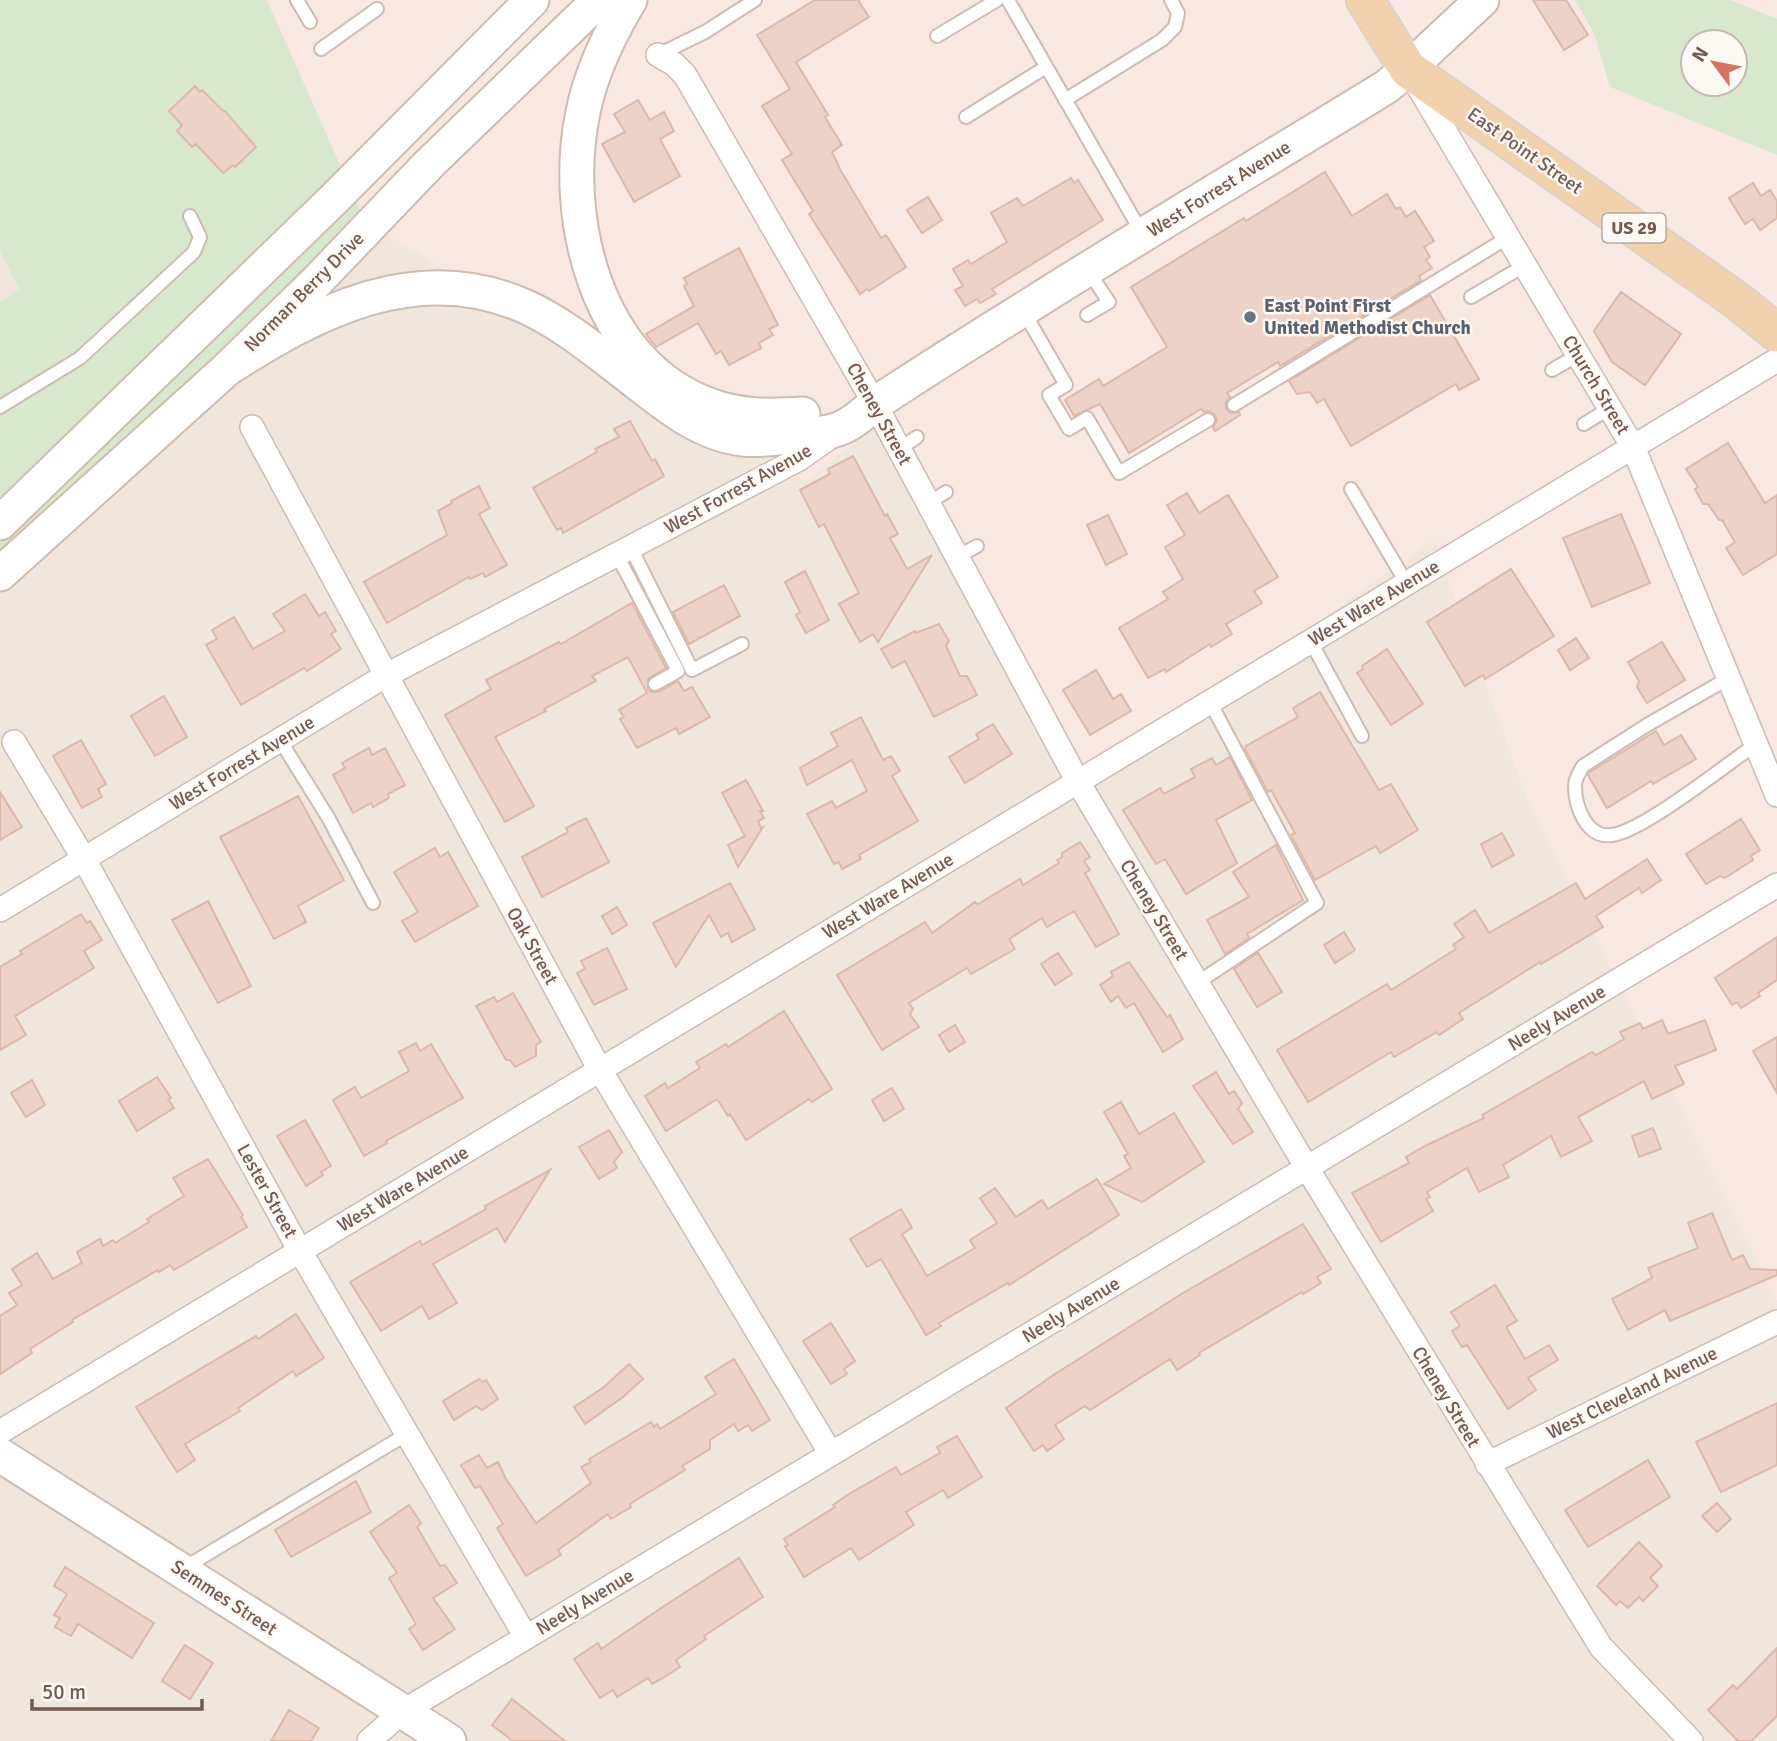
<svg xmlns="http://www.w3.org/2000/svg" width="1777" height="1741" viewBox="0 0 1777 1741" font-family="Signika,sans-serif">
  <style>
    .residential { fill: #f1e6db }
    .commercial { fill: #f9e7e2; fill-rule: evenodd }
    .green { fill: #d9e7cc; fill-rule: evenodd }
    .building { fill: #edd3c7; stroke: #ddb9aa; stroke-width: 2 }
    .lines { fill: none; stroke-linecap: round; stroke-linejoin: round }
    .lane-casing { stroke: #ccbcb3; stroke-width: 16 }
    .street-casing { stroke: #ccbcb3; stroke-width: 26 }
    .secondary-casing { stroke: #cebcb1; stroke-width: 37 }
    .primary-casing { stroke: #d8d1cf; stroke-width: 40 }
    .lane { stroke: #fff; stroke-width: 12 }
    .street { stroke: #fff; stroke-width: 23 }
    .secondary { stroke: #fff; stroke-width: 33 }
    .primary { stroke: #f0d2ae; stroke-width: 37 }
    .worship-dot { fill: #6b7280; stroke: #fdf8f3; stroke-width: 2.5 }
    .labels { text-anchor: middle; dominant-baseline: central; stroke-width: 5; stroke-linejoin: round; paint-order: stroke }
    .shield { fill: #fdf8f3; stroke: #9c8a82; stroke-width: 2 }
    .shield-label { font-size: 18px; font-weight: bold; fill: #735b52 }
    .street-label { font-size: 19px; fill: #735b52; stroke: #fdf8f3 }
    .worship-label { font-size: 19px; font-weight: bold; fill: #5b616d; stroke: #fdf8f3; text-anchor: start }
  </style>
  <rect width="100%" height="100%" fill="#fbf4ec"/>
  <g class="residential">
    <path d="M365,221L806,480L893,412L1083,787L1434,539L1528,800L1777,1300V1741H0V559Z"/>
    <path d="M0,252L19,289L0,302Z"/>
  </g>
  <path class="commercial" d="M267,0H1777V1300L1528,800L1434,540L1083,787L894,413L807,480L365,221ZM1693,42H1735V84H1693Z"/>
  <g class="green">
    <path d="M0,0H267L365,221L0,559V302L19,289L0,252Z"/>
    <path d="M1575,0H1730L1777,19V155L1610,87L1594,33ZM1735,42V84H1693V42Z"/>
  </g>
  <g class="building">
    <path d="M815,0H858L869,17L796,62L828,115L825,117L842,145L832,152L841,171L881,238L886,235L906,267L869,291L867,289L860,294L809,214L813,211L782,160L792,154L762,106L790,89L757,35Z"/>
    <path d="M1533,0H1566L1588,35L1564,50Z"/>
    <path d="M195,86L200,92L202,90L222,110L225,111L256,147L235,167L233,165L223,173L196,144L192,147L177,131L182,125L169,111Z"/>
    <path d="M638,100L650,120L664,112L674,131L660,139L680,176L634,202L602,144L625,132L614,114Z"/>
    <path d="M1325,172L1352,216L1387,194L1396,209L1400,207L1406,217L1415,211L1434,241L1424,247L1430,257L1426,260L1432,268L1419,276L1421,280L1280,366L1278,362L1227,393L1230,397L1226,401V409L1230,413L1239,412L1240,415L1215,431L1213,427L1217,421L1215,415L1209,411L1204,412L1201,409L1129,453L1100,404L1074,416L1065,400L1099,379L1103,386L1167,347L1131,287L1244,218L1246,221Z"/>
    <path d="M1071,178L1074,183L1078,180L1103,220L992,289L996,294L980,303L977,299L965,306L955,290L963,286L953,269L968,260L971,264L1007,242L991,213L1017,198L1023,206Z"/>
    <path d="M1753,183L1761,196L1770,190L1777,201V218L1760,230L1753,219L1745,224L1729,198Z"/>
    <path d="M928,197L942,220L922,233L907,210Z"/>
    <path d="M739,248L778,325L769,329L773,335L759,343L761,348L729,365L721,351L716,354L698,323L656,347L646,334L694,306L684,286L687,284L684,278Z"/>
    <path d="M1621,292L1681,334L1645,385L1612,362L1594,331Z"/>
    <path d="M1430,295L1479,379L1459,390L1456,384L1351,446L1324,399L1317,403L1310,392L1297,394L1289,381Z"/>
    <path d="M630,421L652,461L655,459L664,476L563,533L561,528L557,530L533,488L597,452L595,449L619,437L614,429Z"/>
    <path d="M1728,443L1765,503L1777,495V554L1743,575L1726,548L1735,542L1722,520H1719L1708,504H1703L1695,489L1698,487L1686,469Z"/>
    <path d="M853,456L885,516L887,514L898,534L890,538L907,569L932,555L878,642L873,634L860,642L839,604L859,593L824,524L819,527L800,490L830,474L828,469Z"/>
    <path d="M479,486L490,508L479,514L507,565L485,577L483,573L470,579L469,577L387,623L364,582L447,535L438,511L452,503L451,501Z"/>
    <path d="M1187,493L1199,513L1228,495L1278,577L1254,591L1262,603L1226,624L1232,634L1211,647L1210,644L1166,672L1165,669L1148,678L1119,628L1168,599L1163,592L1183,579L1165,547L1185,535L1167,505Z"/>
    <path d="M1621,514L1650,583L1592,607L1563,538Z"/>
    <path d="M1108,515L1127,554L1106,565L1087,525Z"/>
    <path d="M1511,569L1554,636L1485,679L1483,675L1465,686L1427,622Z"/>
    <path d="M805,571L829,620L806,633L796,615L800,612L785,582Z"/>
    <path d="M724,585L740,616L689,644L673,612Z"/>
    <path d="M305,594L319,616L325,612L336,631L331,634L341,649L307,671L304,668L241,705L206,645L217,639L212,630L234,617L253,649L285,631L273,614Z"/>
    <path d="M632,603L666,668L648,679V689L651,692H659L678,681L684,691L692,687L710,717L679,734L676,728L637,748L620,719L624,717L619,710L647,693L628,657L592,676L596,681L544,709L546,711L495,737L534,806L505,822L445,715L491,689L486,680L559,642L561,644Z"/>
    <path d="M939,624L949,641L946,646L960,676H967L977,695L934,717L905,661L892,668L881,649L915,631L916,633Z"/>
    <path d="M1576,638L1589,658L1570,670L1558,650Z"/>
    <path d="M1662,642L1685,680L1647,703L1637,687L1639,681L1628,662Z"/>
    <path d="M1387,649L1423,704L1391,725L1357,673L1363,669L1362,666Z"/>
    <path d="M1096,670L1113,699L1121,694L1131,711L1090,735L1063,690Z"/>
    <path d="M1320,692L1379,790L1391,784L1418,830L1380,853L1376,846L1315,880L1291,835L1295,833L1271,790L1268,792L1245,749L1246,746L1298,717L1293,708Z"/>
    <path d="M164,696L187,737L155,756L131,716Z"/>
    <path d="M861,717L883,760L891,756L900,771L892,776L918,821L859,855L861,859L842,869L839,862L834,864L807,814L832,801L836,808L867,791L852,760L807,785L800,768L838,746L831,733Z"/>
    <path d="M993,724L1012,754L965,783L949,757L979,739L976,734Z"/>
    <path d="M1656,731L1664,745L1681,735L1696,759L1653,784L1651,781L1607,808L1588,775L1590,772Z"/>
    <path d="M81,740L106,784L98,789L102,797L82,808L53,756Z"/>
    <path d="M369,748L372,755L385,748L405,785L388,794L389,798L373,807L371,803L353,813L333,775L345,768L342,763Z"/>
    <path d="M1230,757L1252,800L1216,820L1237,863L1186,894L1165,859L1156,864L1123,810L1160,788L1164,794L1195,777L1191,769L1212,758L1216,765Z"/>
    <path d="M746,780L763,811H760L764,818L758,821L761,828L763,827L738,867L728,845L745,836L722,793Z"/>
    <path d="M0,792L22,827L0,840Z"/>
    <path d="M298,796L344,880L298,906L306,922L274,939L220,837Z"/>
    <path d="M586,818L609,862L542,897L522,857L568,832L566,828Z"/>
    <path d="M1741,819L1760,850L1751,856L1753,860L1725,878L1720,876L1706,884L1686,854Z"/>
    <path d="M1502,833L1514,855L1492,867L1481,844Z"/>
    <path d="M1080,842L1090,857L1084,861L1090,870L1085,873L1119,934L1096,947L1074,911L1047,927L1042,918L1009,939L1015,949L971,974L967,968L909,1003L913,1009L910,1014L919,1027L882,1050L837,975L925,922L932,933L975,902L978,904L1020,879L1023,885L1059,863L1057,860L1062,857V853Z"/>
    <path d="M1276,845L1303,900L1247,934L1249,938L1225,954L1207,920L1249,897L1233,872Z"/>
    <path d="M435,848L440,857L448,852L478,906L415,942L402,921L418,912L394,872Z"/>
    <path d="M1647,859L1661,880L1642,893L1639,888L1596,916L1603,927L1541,964L1540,962L1459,1013L1463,1019L1439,1035L1437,1032L1394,1057L1391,1052L1308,1102L1277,1050L1387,984L1391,990L1456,949L1453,945L1464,937L1454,924L1475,910L1489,933L1576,883L1585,899Z"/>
    <path d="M730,883L755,929L732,942L728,933L721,937L709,915L676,967L653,923Z"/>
    <path d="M208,901L251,986L218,1003L172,920Z"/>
    <path d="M617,907L627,925L612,934L602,916Z"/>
    <path d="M81,914L87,923L90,921L102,940L84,951L94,968L15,1016L26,1035L0,1050V967L22,954L20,951Z"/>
    <path d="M1344,932L1355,950L1335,963L1324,945Z"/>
    <path d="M1777,937V980L1758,993L1760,996L1741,1008L1737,1002L1732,1005L1715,978Z"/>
    <path d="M607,948L627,989L594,1005L577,973L585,969L581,961Z"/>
    <path d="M1058,953L1072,974L1055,985L1041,964Z"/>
    <path d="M1258,953L1282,992L1257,1007L1234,969Z"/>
    <path d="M1129,962L1167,1017L1170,1015L1183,1039L1163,1052L1134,1003L1126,1008L1118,996L1111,1002L1100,985L1113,976L1111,972Z"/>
    <path d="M513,993L541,1042L536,1045V1056L515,1067L510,1060H506L476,1006L494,997L497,1002Z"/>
    <path d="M784,1011L832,1089L812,1102L809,1099L746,1140L730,1114L728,1116L717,1099L666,1131L645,1096L665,1083L668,1088L700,1068L696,1062L726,1044L728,1047Z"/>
    <path d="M1662,1020L1668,1034L1705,1020L1716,1050L1675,1066L1684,1084L1652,1099L1644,1081L1578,1117L1592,1141L1561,1157L1551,1136L1503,1165L1509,1177L1479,1192L1467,1168L1427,1192L1430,1197L1426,1199L1433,1211L1381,1242L1352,1193L1409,1163L1406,1157L1425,1146L1484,1118L1482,1115L1592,1052L1596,1055L1624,1039L1620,1032L1640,1023L1643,1029Z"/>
    <path d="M955,1025L965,1042L949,1052L939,1035Z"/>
    <path d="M1777,1037V1093L1753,1051Z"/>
    <path d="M416,1043L420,1051L431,1044L463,1098L386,1141L387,1143L364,1156L333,1100L355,1087L361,1098L409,1071L399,1052Z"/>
    <path d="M1216,1072L1229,1094L1234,1091L1242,1103L1238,1109L1253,1132L1233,1144L1193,1086Z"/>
    <path d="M157,1077L171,1098L168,1099L174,1108L137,1131L119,1101Z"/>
    <path d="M32,1080L45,1105L26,1117L11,1093Z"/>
    <path d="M892,1088L904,1109L884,1121L872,1100Z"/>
    <path d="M1121,1102L1139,1134L1174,1113L1204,1162L1142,1202L1104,1184L1131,1168L1124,1156L1128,1154L1104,1112Z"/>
    <path d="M305,1120L331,1166L321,1172L323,1175L306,1186L277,1136Z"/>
    <path d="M1653,1128L1661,1149L1639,1157L1632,1136Z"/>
    <path d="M609,1130L622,1152L614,1162L617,1168L599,1179L579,1147Z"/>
    <path d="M208,1159L243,1215L241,1217L247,1227L174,1270L170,1265L159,1272L158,1270L72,1320L73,1322L30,1349L32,1353L0,1374V1316L17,1305L9,1293L22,1285L12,1269L37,1253L53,1279L82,1263L77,1252L100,1239L103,1246L113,1240L115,1243L149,1222L147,1219L184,1196L173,1178Z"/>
    <path d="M550,1170L505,1242L497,1228L433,1264L457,1303L429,1319L422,1306L381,1331L350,1282L420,1241L422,1245L486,1209L485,1206Z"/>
    <path d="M1097,1179L1119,1215L1009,1285L1008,1283L939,1323L941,1326L926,1335L881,1259L867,1267L850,1239L901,1209L912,1228L902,1234L927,1276L975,1248L970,1240L997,1223L980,1198L995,1188L1016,1217L1042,1200L1048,1209Z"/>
    <path d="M1712,1213L1732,1260L1743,1255L1750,1269L1777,1270V1275L1670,1321L1665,1310L1628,1330L1612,1299L1652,1278L1648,1268L1698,1248L1688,1223Z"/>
    <path d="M1303,1224L1331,1269L1317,1277L1321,1283L1303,1294L1302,1292L1199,1353L1200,1355L1177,1370L1170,1359L1090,1410L1085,1406L1055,1425L1064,1439L1047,1451L1043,1445L1034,1451L1006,1408L1055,1374L1183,1293Z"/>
    <path d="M1495,1285L1517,1321L1506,1327L1525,1359L1549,1345L1558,1360L1528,1378L1536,1390L1508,1409L1467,1345L1462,1347L1452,1331L1460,1326L1451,1312Z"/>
    <path d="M296,1314L324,1358L296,1376L293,1371L238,1408L240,1411L185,1444L195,1460L177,1472L136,1407L256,1336L258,1339Z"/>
    <path d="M831,1323L855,1361L844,1369L847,1374L831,1384L803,1341Z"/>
    <path d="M734,1359L770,1420L752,1431L748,1425L738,1431L734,1424L710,1440V1449L682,1466L685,1470L630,1504L631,1507L611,1519L608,1514L558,1550L561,1555L526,1576L497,1528L503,1524L480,1486L475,1488L461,1465L479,1455L487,1468L498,1462L506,1479L536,1523L591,1483L581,1467L591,1462L589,1459L651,1422L654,1427L657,1424L660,1429L716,1394L705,1377Z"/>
    <path d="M629,1364L643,1379L623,1397L585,1424L574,1407L604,1387Z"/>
    <path d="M479,1379L483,1382L486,1380L498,1399L482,1410L476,1406L454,1420L443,1401Z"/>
    <path d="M1777,1403V1465L1721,1492L1696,1442Z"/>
    <path d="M957,1436L982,1477L948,1498L943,1490L906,1512L914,1525L859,1560L851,1548L804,1577L785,1546L788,1545L784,1539L835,1507L833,1505L849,1494L896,1467L901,1475L940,1453L937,1447Z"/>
    <path d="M1648,1460L1670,1497L1588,1547L1565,1510Z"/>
    <path d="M356,1481L371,1512L291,1557L275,1530Z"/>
    <path d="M1717,1503L1731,1519L1717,1532L1702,1516Z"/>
    <path d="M409,1505L421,1523L417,1527L440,1566L445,1565L457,1583L433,1598L455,1629L423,1650L409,1629L416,1624L389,1578L397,1573L370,1532Z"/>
    <path d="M1639,1542L1662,1566L1650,1578L1658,1586L1643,1601L1639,1597L1628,1608L1620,1601L1616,1605L1597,1586Z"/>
    <path d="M739,1558L763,1597L704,1636L706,1639L676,1660L680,1667L663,1678L652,1684L648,1678L617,1697L613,1690L600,1698L574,1659L598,1643L601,1649L664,1606Z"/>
    <path d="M65,1567L154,1623L132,1658L78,1624L71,1636L55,1627L60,1618L54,1615L67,1594L54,1586Z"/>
    <path d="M185,1645L213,1663L190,1699L162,1681Z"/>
    <path d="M1777,1648V1716L1751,1741H1738L1708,1710L1733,1685L1737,1689Z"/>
    <path d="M512,1699L565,1741H513L492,1725Z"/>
    <path d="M289,1710L319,1728L311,1741H271Z"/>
  </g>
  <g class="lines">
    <g class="lane-casing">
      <g id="lane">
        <path d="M297,0L310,22"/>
        <path d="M1008,0L1142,233"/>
        <path d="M937,36L997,0"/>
        <path d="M321,49L377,9"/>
        <path d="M658,55L705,32L755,0"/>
        <path d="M1065,100L1162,40L1175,27L1178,13L1171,0"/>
        <path d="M966,117L1046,67"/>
        <path d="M1471,297L1524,266"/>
        <path d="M1024,312L1066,385L1049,395L1069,429L1087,418L1119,473L1208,420"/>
        <path d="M1087,315L1109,302L1088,271"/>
        <path d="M1552,370L1578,355"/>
        <path d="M1234,405L1507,238"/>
        <path d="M0,407L80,358L194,252L200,237L190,216"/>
        <path d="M1584,424L1610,408"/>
        <path d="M899,449L917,437"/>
        <path d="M1351,489L1407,584"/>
        <path d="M928,503L946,492"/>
        <path d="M631,548L692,670L742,644"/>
        <path d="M617,555L678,671L655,684"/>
        <path d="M957,557L977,546"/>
        <path d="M1311,642L1362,736"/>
        <path d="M1729,678L1647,725L1583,766C1579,773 1575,779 1575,786C1575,807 1587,839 1612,835C1643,831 1726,765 1756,744"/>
        <path d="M280,740L329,819L373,903"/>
        <path d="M1197,983L1317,903L1210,702"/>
        <path d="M184,1568L407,1434"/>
      </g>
    </g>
    <g class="street-casing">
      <g id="street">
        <path d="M658,55L674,64L685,75L875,404L1078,782L1307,1168L1601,1647L1691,1741"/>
        <path d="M1415,81L1633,447L1777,795"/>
        <path d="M252,427L600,1070L831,1454"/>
        <path d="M14,742L84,859L300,1251L526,1637"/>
        <path d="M0,910L385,676L799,459L833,435"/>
        <path d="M0,1432L1777,360"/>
        <path d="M1487,1464L1777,1322"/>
        <path d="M369,1741L402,1712L1777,885"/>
      </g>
    </g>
    <g class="secondary-casing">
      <g id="secondary">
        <path d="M630,0C609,35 591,72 583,112C561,218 596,364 709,405C741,417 770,416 803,414"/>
        <path d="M227,369C317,311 417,259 524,306C560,322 592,348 623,372C659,399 696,434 743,439C761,441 778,438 796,436C811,435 834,433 847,425C859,419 868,408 879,401C925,371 972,341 1019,312C1140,235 1264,162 1386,87L1408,69L1482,0"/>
        <path d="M0,523L335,198L532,0"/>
        <path d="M0,574L227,369L317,281L429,164L599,0"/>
        <path d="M0,1455L449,1741"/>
      </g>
    </g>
    <g class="primary-casing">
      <path id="primary" d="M1365,0L1408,69L1739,302L1777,333"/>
    </g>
    <use href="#lane" class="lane"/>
    <use href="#street" class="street"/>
    <use href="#secondary" class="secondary"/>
    <use href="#primary" class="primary"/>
  </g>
  <circle class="worship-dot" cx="1250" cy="317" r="7"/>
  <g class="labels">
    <rect class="shield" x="1602.5" y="213.5" width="63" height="29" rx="5"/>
    <g class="shield-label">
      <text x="1634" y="228">US 29</text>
    </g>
    <g class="street-label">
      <text transform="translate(1525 151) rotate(35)">East Point Street</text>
      <text transform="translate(1219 189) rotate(-32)">West Forrest Avenue</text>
      <text transform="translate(304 292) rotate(-45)">Norman Berry Drive</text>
      <text transform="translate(1596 385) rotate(59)">Church Street</text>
      <text transform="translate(879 414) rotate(61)">Cheney Street</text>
      <text transform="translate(738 489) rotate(-29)">West Forrest Avenue</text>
      <text transform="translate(1374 603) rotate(-31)">West Ware Avenue</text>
      <text transform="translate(242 763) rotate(-31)">West Forrest Avenue</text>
      <text transform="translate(888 896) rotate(-31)">West Ware Avenue</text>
      <text transform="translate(1154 910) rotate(59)">Cheney Street</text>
      <text transform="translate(532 946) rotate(61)">Oak Street</text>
      <text transform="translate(1557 1018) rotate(-31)">Neely Avenue</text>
      <text transform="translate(403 1189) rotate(-31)">West Ware Avenue</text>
      <text transform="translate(267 1191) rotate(61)">Lester Street</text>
      <text transform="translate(1071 1310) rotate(-31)">Neely Avenue</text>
      <text transform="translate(1632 1393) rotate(-26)">West Cleveland Avenue</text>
      <text transform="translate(1446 1397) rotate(59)">Cheney Street</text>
      <text transform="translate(224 1598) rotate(33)">Semmes Street</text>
      <text transform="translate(585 1602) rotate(-31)">Neely Avenue</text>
    </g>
    <g class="worship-label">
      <text x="1264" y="306">East Point First<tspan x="1264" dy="22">United Methodist Church</tspan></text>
    </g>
  </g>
  <g transform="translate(1714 63) rotate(302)"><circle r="33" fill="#fdf8f3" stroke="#c6b9b3" stroke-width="2"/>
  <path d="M0-5L12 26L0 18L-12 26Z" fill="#d47361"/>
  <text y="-10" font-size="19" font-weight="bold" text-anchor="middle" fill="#735b52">N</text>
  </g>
  <path d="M32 1699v10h170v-10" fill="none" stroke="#735b52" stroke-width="3.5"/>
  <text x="42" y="1699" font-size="21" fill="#735b52" stroke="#fdf8f3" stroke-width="5" paint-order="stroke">50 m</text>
</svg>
